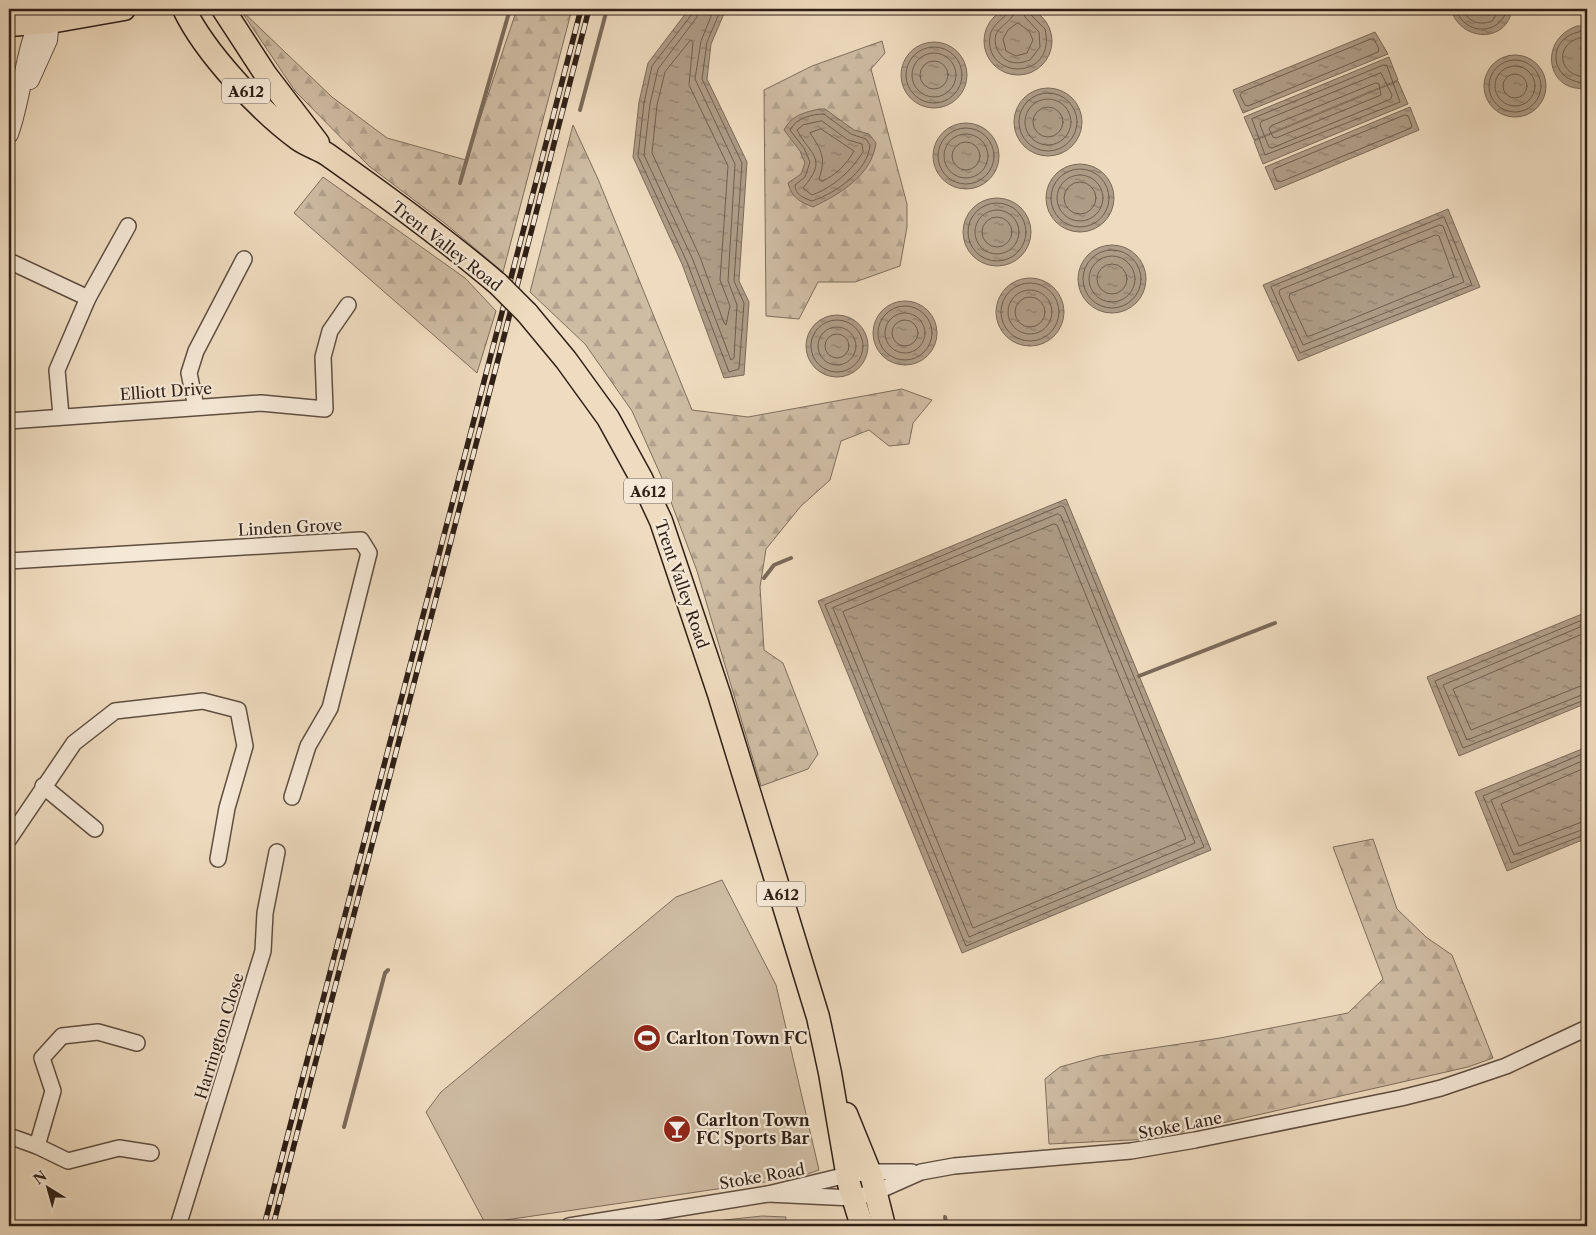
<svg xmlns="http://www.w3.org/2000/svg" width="1596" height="1235" viewBox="0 0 1596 1235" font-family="'Libre Caslon Text',serif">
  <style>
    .forest { fill: url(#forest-firs); stroke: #7e6e5c }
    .garden { fill: #cebca3; stroke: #7e6e5c }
    .water { fill: url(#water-ripples); stroke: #7b6a59 }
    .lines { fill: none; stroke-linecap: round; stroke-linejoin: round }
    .shore { stroke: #6e5e4e; stroke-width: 1 }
    .stream { stroke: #7b6a59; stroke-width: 4 }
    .minor-casing { stroke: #5f4e40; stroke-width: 18 }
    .tertiary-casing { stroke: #5f4e40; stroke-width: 20 }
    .primary-casing { stroke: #2f1f16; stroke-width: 25 }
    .minor { stroke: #f5e8d6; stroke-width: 15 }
    .tertiary { stroke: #f5e8d6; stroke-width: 18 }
    .primary { stroke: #efdcc0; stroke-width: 22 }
    .rail-casing { stroke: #2f1f16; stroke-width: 5.5 }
    .rail { stroke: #f5e8d6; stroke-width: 4; stroke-dasharray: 11; stroke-linecap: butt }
    .primary-bridge-casing { stroke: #2f1f16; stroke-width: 25; stroke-linecap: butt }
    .primary-bridge { stroke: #efdcc0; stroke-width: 22 }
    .labels { text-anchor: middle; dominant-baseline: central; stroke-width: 4.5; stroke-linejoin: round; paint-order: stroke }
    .shield { fill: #f5e8d6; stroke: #6a5b50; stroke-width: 1 }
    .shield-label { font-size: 15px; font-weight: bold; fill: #2f1f16 }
    .street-label { font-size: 16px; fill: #2f1f16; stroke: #f5e8d6 }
    .poi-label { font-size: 16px; font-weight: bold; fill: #2f1f16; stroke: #f5e8d6; text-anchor: start }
  </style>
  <defs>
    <pattern id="forest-firs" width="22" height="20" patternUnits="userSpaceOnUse" patternTransform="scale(1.25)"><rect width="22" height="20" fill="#cebca3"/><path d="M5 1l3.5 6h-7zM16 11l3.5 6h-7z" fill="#b1a18c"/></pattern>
    <pattern id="water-ripples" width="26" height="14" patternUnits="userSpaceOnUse" patternTransform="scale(1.25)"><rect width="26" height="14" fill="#ae9c86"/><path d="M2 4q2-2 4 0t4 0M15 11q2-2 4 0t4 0" fill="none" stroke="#8e7f6d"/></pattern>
  </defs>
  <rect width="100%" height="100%" fill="#efdcc0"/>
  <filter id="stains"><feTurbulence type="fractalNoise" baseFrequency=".004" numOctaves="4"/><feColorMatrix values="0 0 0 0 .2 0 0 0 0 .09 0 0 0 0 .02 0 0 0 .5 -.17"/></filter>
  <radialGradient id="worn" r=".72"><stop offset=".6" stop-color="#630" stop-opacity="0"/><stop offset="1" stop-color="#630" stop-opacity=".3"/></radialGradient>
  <g class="forest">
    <path d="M240,9L332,97L387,138L466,160L517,9H572L503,272L447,225L369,166L295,91Z"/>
    <path d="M882,41L885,53L871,69L907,204V227L900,266L855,282H818L799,319L766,316L764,90L812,66Z"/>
    <path d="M573,125L598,179L692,410L748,417L902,389L932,400L913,423L909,444L889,446L869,430L841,441L830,480L801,506L766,549L760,587L764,650L783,663L818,754L808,769L761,786L697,571L662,478L632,411L585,344L530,292Z"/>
    <path d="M323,177L465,278L496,311L477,373L294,213Z"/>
    <path d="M1373,839L1397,909L1426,937L1452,955L1493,1058L1468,1067L1152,1139L1049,1144L1045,1079L1060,1067L1099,1056L1220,1038L1348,1013L1383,979L1333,847Z"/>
  </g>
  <g class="garden">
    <path d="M722,880L776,985L819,1170L799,1177L485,1223L426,1112L441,1092L676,897Z"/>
    <path d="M762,1216L786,1217L785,1226H669Z"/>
  </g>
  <g class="water">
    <circle cx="1018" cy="41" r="34"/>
    <path d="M689,9H726L711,44L707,79L747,162L739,281L749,302L744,375L724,378L682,264L633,157L639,102L648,63Z"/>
    <path d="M1451,9H1512C1507,44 1460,42 1451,9Z"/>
    <path d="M1577,26H1587V88C1547,94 1537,40 1577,26Z"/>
    <path d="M1375,32L1388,54L1243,113L1233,90Z"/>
    <circle cx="934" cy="75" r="33"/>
    <circle cx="1515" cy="86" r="31"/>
    <path d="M1389,57L1398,80L1254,140L1244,117Z"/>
    <path d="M1398,81L1408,104L1263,164L1254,141Z"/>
    <circle cx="1048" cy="122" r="34"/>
    <path d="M1410,107L1419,130L1275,190L1265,167Z"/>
    <path d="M819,109H825L854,130L869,134L876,143C872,175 840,194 813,207C800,202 792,198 788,183L801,174L805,163L800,151L784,130C792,115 803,113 819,109Z"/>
    <circle cx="966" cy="156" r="33"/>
    <circle cx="1080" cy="198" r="34"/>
    <circle cx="997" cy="232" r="34"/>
    <path d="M1448,209L1480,287L1298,361L1263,285Z"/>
    <circle cx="1112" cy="279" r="34"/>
    <circle cx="1030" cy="312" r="34"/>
    <circle cx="905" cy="333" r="32"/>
    <circle cx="837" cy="346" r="31"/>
    <path d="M1066,499L1211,850L962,953L818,601Z"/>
    <path d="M1587,612V703L1459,756L1427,677Z"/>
    <path d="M1587,747V838L1507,871L1475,792Z"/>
  </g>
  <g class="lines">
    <g class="shore">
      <path d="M692,9V14L652,66L644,103L638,156L687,262L729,372L739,369L744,303L734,281L742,163L702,79L707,42L721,9"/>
      <path d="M699,9L697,17L658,69L650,104L644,155L693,260L731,360L734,358L737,305L728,281L735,164L695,79L701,41L714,9"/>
      <path d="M1009,9C1008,18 992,22 990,36C983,80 1057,82 1045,29L1030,14L1029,9"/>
      <path d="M1015,9C1014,26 988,25 997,49C1000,55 1004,60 1011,62C1018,64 1024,62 1030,60L1040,47L1039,32L1025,17L1023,9"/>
      <path d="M1456,9C1463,35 1500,37 1507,9"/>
      <path d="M1463,9C1467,22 1480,26 1492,21L1500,9"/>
      <path d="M1018,23L1029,31L1033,40L1027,53L1016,56L1006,51L1003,39L1008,30Z"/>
      <path d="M1587,31C1545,32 1546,83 1587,83"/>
      <path d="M1587,37C1554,38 1555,77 1587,77"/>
      <path d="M1371,39H1374L1379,49L1378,52L1248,106L1245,105L1240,95L1242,92Z"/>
      <path d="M691,40L693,42L689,85L728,166L720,280L730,306L726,325L724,323L700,257L652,153L657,105L665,72Z"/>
      <circle cx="934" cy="75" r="28"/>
      <circle cx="934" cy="75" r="22"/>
      <circle cx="1515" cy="86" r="26"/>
      <circle cx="934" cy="75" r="14"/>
      <path d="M1384,65L1387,66L1400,102L1265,155L1252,119Z"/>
      <circle cx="1515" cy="86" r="20"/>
      <path d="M1381,73L1392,95L1391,99L1272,148L1269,147L1260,125L1261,122Z"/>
      <circle cx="1515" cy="86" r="12"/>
      <path d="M1376,83L1379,84L1381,95L1276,138L1273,137L1269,129L1271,126Z"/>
      <circle cx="1048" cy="122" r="29"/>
      <circle cx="1048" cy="122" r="23"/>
      <circle cx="1048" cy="122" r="15"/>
      <path d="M824,114L851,134L866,139L870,145C868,171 836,193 812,201C804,198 795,195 795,185L805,177L810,162L804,148L790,130C796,118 812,114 824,114Z"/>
      <path d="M1405,115L1408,116L1412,126L1411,128L1280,182L1277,181L1273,171L1274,169Z"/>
      <path d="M822,121L848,140L862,144L863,152C851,171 834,187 812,195L803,188C829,158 810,155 797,130L803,125Z"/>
      <circle cx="966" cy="156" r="28"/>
      <path d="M821,129L854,151C847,164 835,176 822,181L819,179C826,158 822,151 810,133Z"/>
      <circle cx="966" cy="156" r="22"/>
      <circle cx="966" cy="156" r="14"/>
      <circle cx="1080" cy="198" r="29"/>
      <circle cx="1080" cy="198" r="23"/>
      <circle cx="1080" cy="198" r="16"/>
      <circle cx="997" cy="232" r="29"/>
      <circle cx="997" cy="232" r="22"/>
      <path d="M1444,217L1472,285L1300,353L1271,287Z"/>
      <circle cx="997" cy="232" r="15"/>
      <path d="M1440,225L1443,226L1464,282L1303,345L1279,293L1280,290Z"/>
      <path d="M1436,235L1439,236L1454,277L1310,336H1307L1289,297L1290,294Z"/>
      <circle cx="1112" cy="279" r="29"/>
      <circle cx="1112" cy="279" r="23"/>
      <circle cx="1112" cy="279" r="15"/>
      <circle cx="1030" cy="312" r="29"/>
      <circle cx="1030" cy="312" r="22"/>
      <circle cx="1030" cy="312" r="15"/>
      <circle cx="905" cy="333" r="27"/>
      <circle cx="905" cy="333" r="20"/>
      <circle cx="837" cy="346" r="26"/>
      <circle cx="905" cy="333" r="13"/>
      <circle cx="837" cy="346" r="19"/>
      <circle cx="837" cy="346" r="12"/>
      <path d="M1061,506L1064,507L1204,847L966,946L825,605Z"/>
      <path d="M1058,514L1061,516L1195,843L969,937L833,608Z"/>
      <path d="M1054,524L1057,525L1186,839L973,928L843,612Z"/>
      <path d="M1587,618L1435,681L1463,748L1587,699"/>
      <path d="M1587,624L1443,685L1467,740L1587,693"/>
      <path d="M1587,632L1453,689L1471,730L1578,687L1587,685"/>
      <path d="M1587,752L1483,796L1511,863L1587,834"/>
      <path d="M1587,759L1491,800L1514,855L1587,828"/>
      <path d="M1587,767L1501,804L1519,846L1587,820"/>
    </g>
    <g class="stream">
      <path d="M580,110L607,9"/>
      <path d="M460,183L510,9"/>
      <path d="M764,578L774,565L791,558"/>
      <path d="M1139,676L1275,623"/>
      <path d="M344,1127L385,973L388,970"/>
      <path d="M945,1217L947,1226"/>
    </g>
    <g class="minor-casing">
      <g id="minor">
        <path d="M9,261L88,298"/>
        <path d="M196,407L189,373L196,351L244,259"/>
        <path d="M61,416L57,370L88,298L128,226"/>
        <path d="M9,421L261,403L325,409L323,357L330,331L348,305"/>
        <path d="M9,561L361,540L369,553L330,708L308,746L292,797"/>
        <path d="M43,786L95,829"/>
        <path d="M9,839L74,743L115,711L203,701L238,710L245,746L227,808L218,859"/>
        <path d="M9,1136L37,1146L68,1161L119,1148L151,1153"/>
        <path d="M37,1146L53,1091L42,1058L62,1036L98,1032L137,1043"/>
        <path d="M768,1194L853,1198L876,1192L921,1172L954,1166L1131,1151L1195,1140L1401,1098L1441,1088L1506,1066L1587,1028"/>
        <path d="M178,1226L263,951L265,913L277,852"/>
        <path d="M569,1226L768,1194L847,1175L870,1172H912"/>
      </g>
    </g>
    <g class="tertiary-casing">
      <g id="tertiary">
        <path d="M30,80L48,40L51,10"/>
        <path d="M9,134C24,93 23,47 45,9"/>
      </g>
    </g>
    <g class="primary-casing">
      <g id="primary">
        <path d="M184,9C205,53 259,110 298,139C308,146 319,149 328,155C386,196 444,238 498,284"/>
        <path d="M223,9L266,75L318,143"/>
        <path d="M9,25L50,22L124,9"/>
        <path d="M527,313L566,360L608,418L641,478L661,521L719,694L818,1017L830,1073L849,1184L862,1226"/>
        <path d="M846,1114L872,1178L884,1226"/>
      </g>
    </g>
    <use href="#minor" class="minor"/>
    <use href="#tertiary" class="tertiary"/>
    <use href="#primary" class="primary"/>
    <g class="rail-casing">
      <g id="rail">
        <path d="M264,1226L581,9"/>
        <path d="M273,1226L589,9"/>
      </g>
    </g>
    <use href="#rail" class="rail"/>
    <g class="primary-bridge-casing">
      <path id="primary-bridge" d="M498,284L527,313"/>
    </g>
    <use href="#primary-bridge" class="primary-bridge"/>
  </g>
  <defs>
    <g id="stadium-disc" transform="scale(1.4375)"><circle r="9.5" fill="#8f2418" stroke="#f5e8d6"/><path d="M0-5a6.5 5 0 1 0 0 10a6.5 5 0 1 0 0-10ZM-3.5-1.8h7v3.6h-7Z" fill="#fff"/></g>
    <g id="bar-disc" transform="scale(1.4375)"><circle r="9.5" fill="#8f2418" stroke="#f5e8d6"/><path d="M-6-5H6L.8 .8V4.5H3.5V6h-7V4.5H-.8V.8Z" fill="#fff"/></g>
  </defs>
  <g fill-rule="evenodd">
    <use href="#stadium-disc" x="647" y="1038"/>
    <use href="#bar-disc" x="677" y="1129"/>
  </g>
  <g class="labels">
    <g class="shield">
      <rect x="222" y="78.5" width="48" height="25" rx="4"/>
      <rect x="624" y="478.5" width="48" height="25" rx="4"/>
      <rect x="757" y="881.5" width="48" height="25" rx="4"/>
    </g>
    <g class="shield-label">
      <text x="246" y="91">A612</text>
      <text x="648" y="491">A612</text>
      <text x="781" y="894">A612</text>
    </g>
    <g class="street-label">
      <text transform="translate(447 246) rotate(38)">Trent Valley Road</text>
      <text transform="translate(166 391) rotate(-4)">Elliott Drive</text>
      <text transform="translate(290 527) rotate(-3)">Linden Grove</text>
      <text transform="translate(682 584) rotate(71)">Trent Valley Road</text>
      <text transform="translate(219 1036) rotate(-73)">Harrington Close</text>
      <text transform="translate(1180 1125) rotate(-11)">Stoke Lane</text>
      <text transform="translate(762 1176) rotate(-10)">Stoke Road</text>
    </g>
    <g class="poi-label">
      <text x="666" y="1038">Carlton Town FC</text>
      <text x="696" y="1120">Carlton Town<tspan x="696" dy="18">FC Sports Bar</tspan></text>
    </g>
  </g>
  <rect width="1596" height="1235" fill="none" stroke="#efdcc0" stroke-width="30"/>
  <rect x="10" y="10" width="1576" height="1215" fill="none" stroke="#2f1f16" stroke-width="2.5"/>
  <rect x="15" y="15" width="1566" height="1205" fill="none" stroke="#2f1f16"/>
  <g transform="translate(48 1188) rotate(323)" stroke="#f5e8d6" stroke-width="4" paint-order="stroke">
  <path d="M0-4L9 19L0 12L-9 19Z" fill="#2f1f16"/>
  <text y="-8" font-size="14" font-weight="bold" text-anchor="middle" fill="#2f1f16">N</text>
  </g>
  <rect width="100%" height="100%" filter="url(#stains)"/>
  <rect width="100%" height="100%" fill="url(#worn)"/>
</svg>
